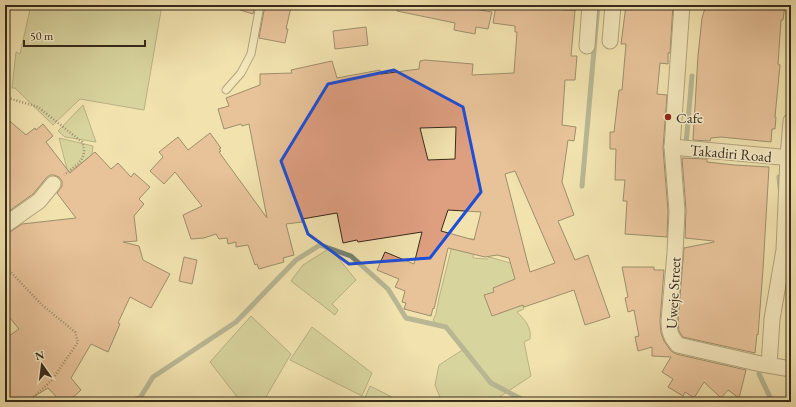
<svg xmlns="http://www.w3.org/2000/svg" width="796" height="407" viewBox="0 0 796 407" font-family="'EB Garamond',serif">
  <style>
    .green { fill: #bac38a; stroke: #787652 }
    .lines { fill: none; stroke-linecap: round; stroke-linejoin: round }
    .stream { stroke: #738272; stroke-width: 5 }
    .building { fill: #de9e80; stroke: #372a1a; fill-rule: evenodd }
    .lane-casing { stroke: #66583f; stroke-width: 9 }
    .street-casing { stroke: #66583f; stroke-width: 17 }
    .path { stroke: #372a1a; stroke-width: 2.5; stroke-dasharray: 1 2; stroke-linecap: butt }
    .lane { stroke: #f6ecca; stroke-width: 7 }
    .street { stroke: #f6ecca; stroke-width: 15 }
    .marked { fill: none; stroke: #1d4ed8; stroke-width: 3; stroke-linejoin: round }
    .poi-dot { fill: #8f2418; stroke: #f6ecca; stroke-width: 1.5 }
    .labels { text-anchor: middle; dominant-baseline: central; stroke-width: 3; stroke-linejoin: round; paint-order: stroke }
    .poi-label { font-size: 15px; fill: #372a1a; stroke: #f6ecca; text-anchor: start }
    .street-label { font-size: 15px; fill: #372a1a; stroke: #f6ecca }
  </style>
  <rect width="100%" height="100%" fill="#f1e2ae"/>
  <filter id="stains"><feTurbulence type="fractalNoise" baseFrequency=".005" numOctaves="4"/><feColorMatrix values="0 0 0 0 .2 0 0 0 0 .09 0 0 0 0 .02 0 0 0 .5 -.17"/></filter>
  <radialGradient id="worn" r=".72"><stop offset=".6" stop-color="#630" stop-opacity="0"/><stop offset="1" stop-color="#630" stop-opacity=".3"/></radialGradient>
  <g class="green">
    <path d="M31,5H162L144,110L80,99L53,125L15,88H12L16,52L20,54Z"/>
    <path d="M83,105L96,142L65,137L58,131Z"/>
    <path d="M59,138L93,146L92,155L68,173Z"/>
    <path d="M454,238L475,239L473,258L487,259L489,257L514,264L524,274L514,279L524,309L517,312C524,319 532,327 530,339L524,342L531,376L492,402H442L435,385L439,365L464,349L447,327L435,323L433,320L436,314L439,298Z"/>
    <path d="M330,248L356,280L332,304L338,310L335,315L291,281L303,265Z"/>
    <path d="M251,316L291,354L263,402H241L210,362Z"/>
    <path d="M312,327L372,373L362,396L290,360Z"/>
    <path d="M370,386L402,402H363Z"/>
  </g>
  <g class="lines">
    <g class="stream">
      <path d="M688,144H686L692,76"/>
      <path d="M779,177L780,188"/>
      <path d="M582,186L598,5"/>
      <path d="M759,374L771,399V402"/>
      <path d="M123,402L140,398L153,377L236,322L296,260L320,245L351,256L388,289L406,318L446,327L491,383L527,402"/>
    </g>
  </g>
  <g class="building">
    <path d="M238,5H255L253,14L237,9Z"/>
    <path d="M265,5H281L291,7L286,29H288L285,43L259,38Z"/>
    <path d="M398,5H468V8L492,12L488,29L476,27L475,34L454,30L455,23L397,11Z"/>
    <path d="M496,5H564L563,10H575L571,56H577L575,80H565L562,125L576,127L574,141L568,140L562,182L574,215L558,221L575,260L588,255L610,317L585,325L574,290L524,307L523,305L492,316L484,295L494,292L493,288L515,279L509,258L497,255L485,257L448,248L434,309L433,308L431,316L404,309L406,303L402,302L405,291L395,287L399,279L377,270L385,252L414,264L422,232L358,242L357,240L343,243L337,213L302,219V222L286,224L294,255L283,258L284,262L259,269L257,264L255,265L248,245L236,247V242L228,244L227,238L219,239L216,234L204,238L191,239L183,215L202,206L175,172L164,184L150,171L163,157L159,152L178,137L188,150L210,133L221,148L219,149L221,151L219,152L267,218L249,124L242,126L241,124L224,129L218,109L229,106L226,98L260,85V74L292,73L291,70L332,61L337,78L380,70L381,74L419,69L420,61L425,60L473,64L472,75L514,73L517,32H515V26L493,23ZM456,127L455,159L428,160L420,128ZM515,171L555,263L530,272L505,174ZM448,210L481,212L474,240L441,231Z"/>
    <path d="M626,5H673L670,53H668V64L660,63L657,94L667,95L663,148L668,211L667,237L625,234L627,201H623L625,180H615L616,149H610V132H614L619,90H622L626,44H621Z"/>
    <path d="M706,5H785L783,20H781L778,64L780,65L775,117H776L775,129H772L771,142L721,137L711,138L710,141L693,140L698,56L702,18Z"/>
    <path d="M366,27L368,45L335,49L333,31Z"/>
    <path d="M5,117L26,135L35,128L36,130L43,124L53,136L46,142L70,173L95,152L111,169L118,163L131,177L134,173L150,187L139,199L144,204L134,216L137,241L123,242L139,246L143,260L170,274L151,308L130,297L118,323L120,324L108,352L91,344L71,378L81,390L68,402H61L48,388L25,402H5V339L19,329L5,312V234L10,232L22,224L76,218L57,193L62,186V181L59,177L54,175H50L46,178L33,194L5,214Z"/>
    <path d="M682,158L707,159V162L734,165L769,167L763,269L758,335L757,334L755,353L683,337L679,331L678,321L684,248L714,242V241L685,238L686,210Z"/>
    <path d="M184,257L197,260L192,284L179,281Z"/>
    <path d="M622,267H654V270H664L660,321L661,333L664,341L671,351L676,354L746,370L739,398L728,390L721,398L704,382L694,398L685,392L683,396L668,387L673,379L662,372L671,357L652,356V347L638,351L635,337L639,336L634,310L628,312L625,298L628,297Z"/>
  </g>
  <g class="lines">
    <g class="lane-casing">
      <path id="lane" d="M226,90L241,73L251,54L260,5"/>
    </g>
    <g class="street-casing">
      <g id="street">
        <path d="M682,5L672,147L677,211L675,253L669,321C669,332 671,337 678,345L761,364L791,369"/>
        <path d="M610,41L613,5"/>
        <path d="M587,46L590,5"/>
        <path d="M672,147L791,158"/>
        <path d="M5,225L39,201L53,184"/>
        <path d="M769,365L772,319L784,250L788,157L791,121"/>
      </g>
    </g>
    <g class="path">
      <path d="M5,97L38,107L82,142C89,159 76,165 64,175"/>
      <path d="M5,266L42,305L75,332L78,342L52,380L28,402"/>
    </g>
    <use href="#lane" class="lane"/>
    <use href="#street" class="street"/>
  </g>
  <path d="M0 0H796V407H0ZM394,70L463,107L481,192L430,258L349,264L308,234L281,161L328,84Z" fill="#f1e2ae" fill-opacity=".55" fill-rule="evenodd"/>
  <path class="marked" d="M394,70L463,107L481,192L430,258L349,264L308,234L281,161L328,84Z"/>
  <circle class="poi-dot" cx="668" cy="117" r="4"/>
  <g class="labels">
    <g class="poi-label">
      <text x="676" y="117">Cafe</text>
    </g>
    <g class="street-label">
      <text transform="translate(731 153) rotate(5)">Takadiri Road</text>
      <text transform="translate(673 293) rotate(-87)">Uweje Street</text>
    </g>
  </g>
  <rect width="796" height="407" fill="none" stroke="#f1e2ae" stroke-width="20"/>
  <rect x="6" y="6" width="784" height="395" fill="none" stroke="#372a1a" stroke-width="2"/>
  <rect x="10" y="10" width="776" height="387" fill="none" stroke="#372a1a"/>
  <g transform="translate(42 365) rotate(346)" stroke="#f6ecca" stroke-width="3" paint-order="stroke">
  <path d="M0-3L7 15L0 10L-7 15Z" fill="#372a1a"/>
  <text y="-6" font-size="11" font-weight="bold" text-anchor="middle" fill="#372a1a">N</text>
  </g>
  <path d="M24 40v6h121v-6" fill="none" stroke="#372a1a" stroke-width="2"/>
  <text x="30" y="40" font-size="12" fill="#372a1a" stroke="#f6ecca" stroke-width="3" paint-order="stroke">50 m</text>
  <rect width="100%" height="100%" filter="url(#stains)"/>
  <rect width="100%" height="100%" fill="url(#worn)"/>
</svg>
